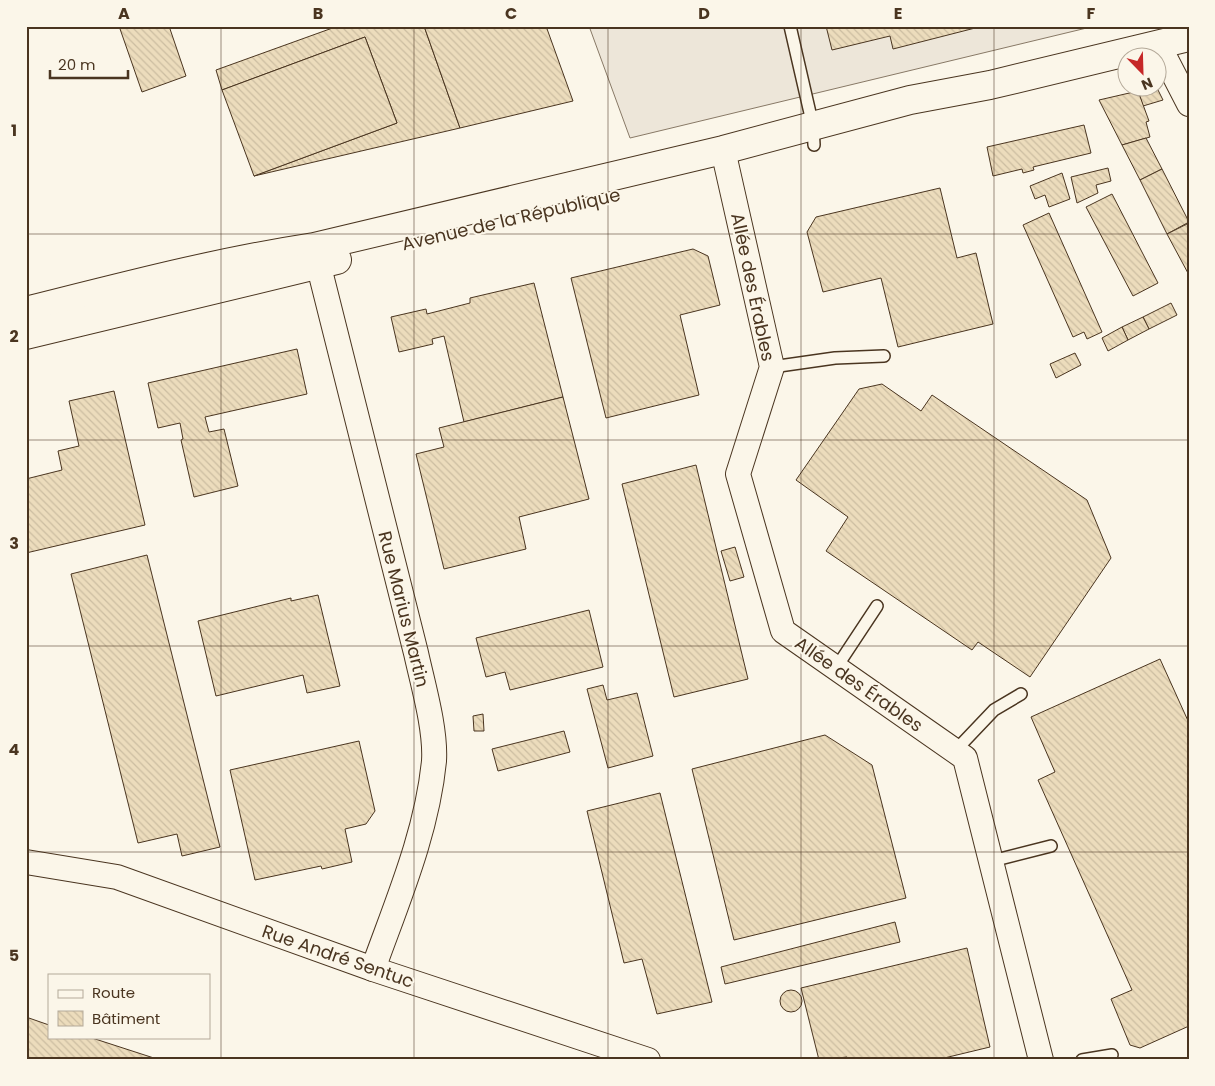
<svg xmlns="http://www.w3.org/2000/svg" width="1215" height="1086" viewBox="0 0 1215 1086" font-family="Poppins,sans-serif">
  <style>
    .pitch { fill: #ede6d9; stroke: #887966 }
    .building { fill: url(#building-back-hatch); stroke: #4a3520 }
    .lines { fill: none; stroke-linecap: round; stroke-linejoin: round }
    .service-casing { stroke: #4a3520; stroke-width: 14 }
    .minor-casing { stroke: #4a3520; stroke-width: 26 }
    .secondary-casing { stroke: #4a3520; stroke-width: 30 }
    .service { stroke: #fbf6e9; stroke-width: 11 }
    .minor { stroke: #fbf6e9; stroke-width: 24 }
    .secondary { stroke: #fbf6e9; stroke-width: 28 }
    .grid { fill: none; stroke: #4a3520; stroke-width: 1; stroke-opacity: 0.55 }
    .labels { text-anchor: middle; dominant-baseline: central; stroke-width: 4; stroke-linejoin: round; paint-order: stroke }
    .street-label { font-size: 18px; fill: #4a3520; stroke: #fbf6e9 }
    .neatline { fill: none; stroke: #4a3520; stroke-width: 2 }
    .grid-label { font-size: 16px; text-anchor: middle; font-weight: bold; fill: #4a3520 }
  </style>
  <defs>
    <pattern id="building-back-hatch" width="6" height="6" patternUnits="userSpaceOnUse" patternTransform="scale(1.25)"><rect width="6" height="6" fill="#ecdcbc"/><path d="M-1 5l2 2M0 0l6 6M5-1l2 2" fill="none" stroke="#ccbda1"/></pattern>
  </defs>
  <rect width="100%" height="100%" fill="#fbf6e9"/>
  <path class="pitch" d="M589,26H1095L630,138Z"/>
  <g class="building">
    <path d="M119,26H169L186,76L142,92Z"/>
    <path d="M338,26H424L460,128L254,176L397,123L365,37L222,90L216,70Z"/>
    <path d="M424,26H546L573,101L460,128Z"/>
    <path d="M826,26H983L893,49L890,36L832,50Z"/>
    <path d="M365,37L397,123L254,176L222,90Z"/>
    <path d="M1157,88L1163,100L1143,106L1138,91Z"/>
    <path d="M1138,91L1149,121L1146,122L1150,137L1122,145L1099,100Z"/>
    <path d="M1084,125L1091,153L1033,167L1034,170L1023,173L1022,169L993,176L987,147Z"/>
    <path d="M1146,138L1162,169L1140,180L1122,145Z"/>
    <path d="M1108,168L1111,181L1096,185L1098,193L1077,203L1071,177Z"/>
    <path d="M1162,169L1189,222L1167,234L1140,180Z"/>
    <path d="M1062,173L1070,199L1049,207L1045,195L1035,199L1030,186Z"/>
    <path d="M940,188L957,258L976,253L993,324L898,347L881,278L823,292L807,232L816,217Z"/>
    <path d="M1112,194L1158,283L1133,296L1086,207Z"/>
    <path d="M1049,213L1102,332L1087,339L1084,332L1073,337L1023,225Z"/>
    <path d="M1189,223V275L1167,234Z"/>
    <path d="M693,249L708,256L720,305L680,315L699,395L606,418L571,278Z"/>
    <path d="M534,283L563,397L464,422L444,336L432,339L433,344L399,352L391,317L426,309L427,314L470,303V298Z"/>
    <path d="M1171,303L1177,315L1149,329L1143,317Z"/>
    <path d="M1143,317L1149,329L1128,340L1122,327Z"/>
    <path d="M1122,327L1128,340L1108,351L1102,338Z"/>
    <path d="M297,349L307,394L205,417L209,432L224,429L238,486L194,497L181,440L183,439L180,423L158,428L148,383Z"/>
    <path d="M1075,353L1081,365L1056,378L1050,364Z"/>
    <path d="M882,384L921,411L932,395L1087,500L1111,558L1030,677L978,642L972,650L826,551L848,517L796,480L859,389Z"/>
    <path d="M114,391L145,525L26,553V479L62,470L58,451L79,446L69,401Z"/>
    <path d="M563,397L589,499L519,517L526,549L444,569L416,454L444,447L439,428Z"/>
    <path d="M696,465L748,679L674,697L622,484Z"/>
    <path d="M735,547L744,577L730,581L721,551Z"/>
    <path d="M147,555L220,847L182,856L177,834L138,843L71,574Z"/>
    <path d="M318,595L340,686L307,693L303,675L216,696L198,621L291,598V601Z"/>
    <path d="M589,610L603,667L510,690L505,672L486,677L476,638Z"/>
    <path d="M1160,659L1189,723V1026L1140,1048L1130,1045L1111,999L1132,990L1038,780L1055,772L1031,717Z"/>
    <path d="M603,685L607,700L637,693L653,756L608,768L587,689Z"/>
    <path d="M483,714L484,731H474L473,716Z"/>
    <path d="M564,731L570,752L498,771L492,749Z"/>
    <path d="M825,735L872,765L906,898L734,940L692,769Z"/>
    <path d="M359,741L375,811L366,824L345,829L352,862L322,869L321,866L255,880L230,770Z"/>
    <path d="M660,793L712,1002L657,1014L642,959L624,963L587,811Z"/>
    <path d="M895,922L900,942L725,984L721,967Z"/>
    <path d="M967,948L990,1047L936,1060H847V1057L819,1060L801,988Z"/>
    <circle cx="791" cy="1001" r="11"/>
    <path d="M26,1017L49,1025V1037H89L160,1060H26Z"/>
  </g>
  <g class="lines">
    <g class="service-casing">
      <g id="service">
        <path d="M790,26L813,126L814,145"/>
        <path d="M772,367L835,358L884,356"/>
        <path d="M836,668L877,606"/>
        <path d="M955,751L994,710L1021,694"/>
        <path d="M992,861L1051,846"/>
        <path d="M1082,1060L1112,1055"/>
      </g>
    </g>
    <g class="minor-casing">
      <g id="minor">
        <path d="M1158,44L1189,104"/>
        <path d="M723,150L772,367L738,474L783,631L965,758L1041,1060"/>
        <path d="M314,247L416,653C423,685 436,729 434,761C427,833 397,902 373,969"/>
        <path d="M26,862L117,877L373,969L648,1060"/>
      </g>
    </g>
    <g class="secondary-casing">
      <g id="secondary">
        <path d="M26,311C122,287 216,262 314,247L723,150L910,100L990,85L1189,37"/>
        <path d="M26,335L337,260"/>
      </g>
    </g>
    <use href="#service" class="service"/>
    <use href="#minor" class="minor"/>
    <use href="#secondary" class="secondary"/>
  </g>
  <path class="grid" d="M221,26V1060M414,26V1060M608,26V1060M801,26V1060M994,26V1060M26,234H1189M26,440H1189M26,646H1189M26,852H1189"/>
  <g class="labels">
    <g class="street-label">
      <text transform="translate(511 219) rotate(-13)">Avenue de la République</text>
      <text transform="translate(753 287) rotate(78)">Allée des Érables</text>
      <text transform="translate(404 609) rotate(76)">Rue Marius Martin</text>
      <text transform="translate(859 684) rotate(35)">Allée des Érables</text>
      <text transform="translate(338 956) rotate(19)">Rue André Sentuc</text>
    </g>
  </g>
  <rect width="1215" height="1086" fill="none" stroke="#fbf6e9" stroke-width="55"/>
  <rect x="48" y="974" width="162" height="65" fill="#fbf6e9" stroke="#b4a999"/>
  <rect x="58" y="990" width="25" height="8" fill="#fbf6e9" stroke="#b4a999"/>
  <text x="92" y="998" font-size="15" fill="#4a3520">Route</text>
  <rect x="58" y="1011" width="25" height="15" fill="url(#building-back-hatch)" stroke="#b4a999"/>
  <text x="92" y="1024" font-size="15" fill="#4a3520">Bâtiment</text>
  <g transform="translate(1142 72) rotate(157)"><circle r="24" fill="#fbf6e9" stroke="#b4a999"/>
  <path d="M0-4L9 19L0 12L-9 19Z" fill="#c62828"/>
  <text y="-8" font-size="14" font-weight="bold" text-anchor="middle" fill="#4a3520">N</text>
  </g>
  <path d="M50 70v8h78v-8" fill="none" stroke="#4a3520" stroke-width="2.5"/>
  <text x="58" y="70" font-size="15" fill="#4a3520" stroke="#fbf6e9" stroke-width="4" paint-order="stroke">20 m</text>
  <rect x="28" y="28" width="1160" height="1030" class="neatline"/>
  <g class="grid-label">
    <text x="124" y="19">A</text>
    <text x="318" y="19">B</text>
    <text x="511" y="19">C</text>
    <text x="704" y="19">D</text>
    <text x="898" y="19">E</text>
    <text x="1091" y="19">F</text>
    <text x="14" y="136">1</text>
    <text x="14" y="342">2</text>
    <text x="14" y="549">3</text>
    <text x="14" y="755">4</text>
    <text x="14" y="961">5</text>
  </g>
</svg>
